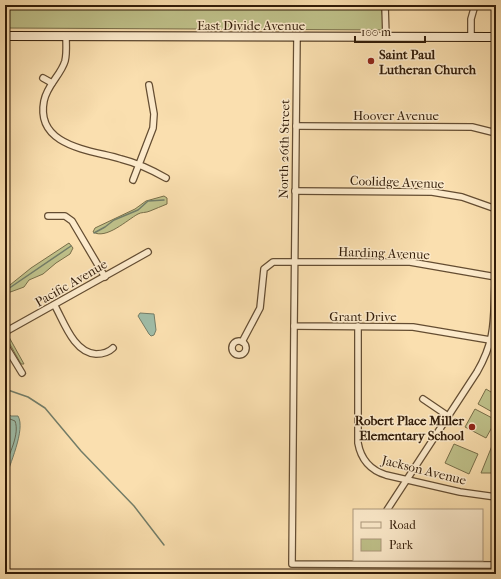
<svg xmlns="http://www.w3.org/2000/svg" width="501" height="579" viewBox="0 0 501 579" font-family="'IM FELL French Canon',serif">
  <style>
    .green { fill: #bfc18a; stroke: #786e49 }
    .water { fill: #9fbda8; stroke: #737d68 }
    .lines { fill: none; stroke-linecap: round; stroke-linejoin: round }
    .shore { stroke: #686c58; stroke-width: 1 }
    .stream { stroke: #737d68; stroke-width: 1.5 }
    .street-casing { stroke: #644d32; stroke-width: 8 }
    .secondary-casing { stroke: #321c08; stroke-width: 10 }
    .street { stroke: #fceacb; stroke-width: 5.5 }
    .secondary { stroke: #fceacb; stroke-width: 8 }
    .rail-casing { stroke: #321c08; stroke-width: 3 }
    .rail { stroke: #fceacb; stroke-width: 1.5; stroke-dasharray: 4.5; stroke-linecap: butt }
    .poi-dot { fill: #8f2418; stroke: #fceacb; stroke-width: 1.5 }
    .labels { text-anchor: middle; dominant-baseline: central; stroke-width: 3; stroke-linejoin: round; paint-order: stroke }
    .street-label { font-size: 13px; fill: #321c08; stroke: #fceacb }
    .poi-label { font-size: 13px; font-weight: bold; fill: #321c08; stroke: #fceacb; text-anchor: start }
  </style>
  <rect width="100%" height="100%" fill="#fadfaf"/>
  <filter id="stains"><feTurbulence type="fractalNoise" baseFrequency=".005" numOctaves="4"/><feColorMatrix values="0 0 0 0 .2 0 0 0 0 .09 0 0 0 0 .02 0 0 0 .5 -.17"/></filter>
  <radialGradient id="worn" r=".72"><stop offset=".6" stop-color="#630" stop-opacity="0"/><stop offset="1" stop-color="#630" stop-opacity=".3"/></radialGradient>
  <g class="green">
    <path d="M5,5H380L386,30L5,28Z"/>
    <path d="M164,196L167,198V204C161,206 156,209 150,211C146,213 141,212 138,214C127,220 106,240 93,232L95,228L135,209L146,201Z"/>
    <path d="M69,243L73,248L70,254L56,263L43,274L29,280L24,287L5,294V289L31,268Z"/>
    <path d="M9,337L24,364H21L7,339Z"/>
    <path d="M486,389L496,395L494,413L478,404Z"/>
    <path d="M475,409L496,420L486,438L465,427Z"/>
    <path d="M496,436V470L494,473H481Z"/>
    <path d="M454,444L478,454L469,474L445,463Z"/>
  </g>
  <g class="water">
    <path d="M140,313L154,314L156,330L154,335L151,336L149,334L138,316Z"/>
    <path d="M5,412L11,416H18C26,429 9,466 5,480Z"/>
  </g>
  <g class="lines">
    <path class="shore" d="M5,417L15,421C20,434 9,454 5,467"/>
    <g class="stream">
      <path d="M94,233L105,227L114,220L138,210L148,201L164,200"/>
      <path d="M5,291L71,246"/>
      <path d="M5,389L28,397L45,408L81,451L134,506L164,545"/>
    </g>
    <g class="street-casing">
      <g id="street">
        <path d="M385,5L386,37"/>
        <path d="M66,36C66,44 67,53 65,61C61,75 47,85 44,101C35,147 92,150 121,159C137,163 152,170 166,178"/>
        <path d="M297,37L294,326L413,327L496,341"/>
        <path d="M471,37V19L475,5"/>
        <path d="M43,78L52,83"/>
        <path d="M296,126L472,127L496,133"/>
        <path d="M133,180L153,128L154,114L149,85"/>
        <path d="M295,191L432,192L462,197L496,209"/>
        <path d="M48,216H65L72,221L105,277"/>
        <path d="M55,306C64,322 74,353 96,354C103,354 108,353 113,348"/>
        <path d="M294,326L292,564L496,565"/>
        <path d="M358,326V443C361,460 370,470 386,475L460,492L496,497"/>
        <path d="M5,332L148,252"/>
        <circle cx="239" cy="348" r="7"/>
        <path d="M242,342L260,308L264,269L273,262H410L496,277"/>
        <path d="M5,345L22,373"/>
        <path d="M423,399L448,416"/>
        <path d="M387,510L477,372C499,334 492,313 496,272"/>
      </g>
    </g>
    <g class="secondary-casing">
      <path id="secondary" d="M5,36L496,37"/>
    </g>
    <use href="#street" class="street"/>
    <use href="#secondary" class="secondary"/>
    <g class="rail-casing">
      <path id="rail" d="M5,565L9,574"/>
    </g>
    <use href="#rail" class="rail"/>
  </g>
  <g class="poi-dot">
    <circle cx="371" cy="61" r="4"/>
    <circle cx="472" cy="427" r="4"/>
  </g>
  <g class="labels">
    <g class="street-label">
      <text x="251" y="25">East Divide Avenue</text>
      <text x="396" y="115">Hoover Avenue</text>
      <text transform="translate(284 149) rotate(-89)">North 26th Street</text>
      <text transform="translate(397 182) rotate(2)">Coolidge Avenue</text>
      <text transform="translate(384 253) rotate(2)">Harding Avenue</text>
      <text transform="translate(71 283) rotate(-30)">Pacific Avenue</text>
      <text x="363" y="316">Grant Drive</text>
      <text transform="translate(424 470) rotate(14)">Jackson Avenue</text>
    </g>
    <g class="poi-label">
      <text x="379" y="54">Saint Paul<tspan x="379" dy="15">Lutheran Church</tspan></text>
      <text x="464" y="420" text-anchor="end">Robert Place Miller<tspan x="464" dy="15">Elementary School</tspan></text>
    </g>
  </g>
  <rect width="501" height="579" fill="none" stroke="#fadfaf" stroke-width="20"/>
  <rect x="6" y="6" width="489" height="567" fill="none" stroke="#321c08" stroke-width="2"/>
  <rect x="10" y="10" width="481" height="559" fill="none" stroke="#321c08"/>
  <rect x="353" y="509" width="130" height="52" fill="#fceacb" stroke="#ab987d"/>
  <rect x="361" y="522" width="20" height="6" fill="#fceacb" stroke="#ab987d"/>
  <text x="389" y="529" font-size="12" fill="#321c08">Road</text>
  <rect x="361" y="539" width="20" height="12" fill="#bfc18a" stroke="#ab987d"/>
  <text x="389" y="549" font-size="12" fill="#321c08">Park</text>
  <path d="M355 36v6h70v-6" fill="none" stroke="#321c08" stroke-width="2"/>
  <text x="361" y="36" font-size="12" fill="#321c08" stroke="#fceacb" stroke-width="3" paint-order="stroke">100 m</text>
  <rect width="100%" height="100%" filter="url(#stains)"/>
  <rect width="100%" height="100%" fill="url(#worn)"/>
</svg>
